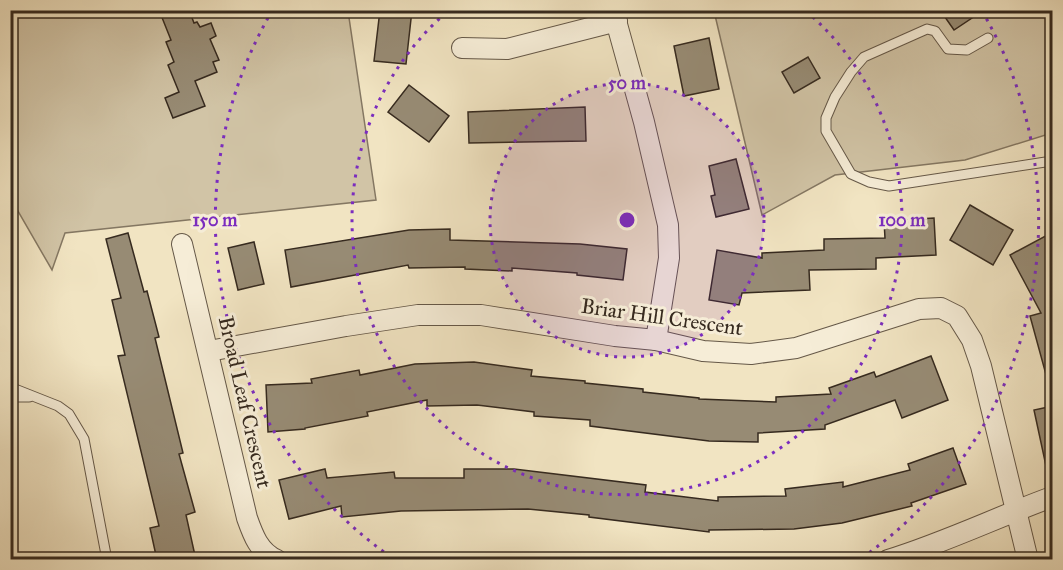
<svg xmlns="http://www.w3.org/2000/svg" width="1063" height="570" viewBox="0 0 1063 570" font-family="'IM FELL Great Primer',serif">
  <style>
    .green { fill: #d1c4a6; stroke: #847762; stroke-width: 1.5 }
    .building { fill: #978b74; stroke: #362a1f; stroke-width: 1.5 }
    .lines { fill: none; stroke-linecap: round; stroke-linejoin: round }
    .lane-casing { stroke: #655848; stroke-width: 11 }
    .street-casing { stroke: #655848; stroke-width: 22 }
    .lane { stroke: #f6edd7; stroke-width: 9 }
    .street { stroke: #f6edd7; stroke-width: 20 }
    .ring { fill: none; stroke: #7b2cbf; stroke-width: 3; stroke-dasharray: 3 6 }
    .labels { text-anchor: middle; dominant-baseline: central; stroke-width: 6; stroke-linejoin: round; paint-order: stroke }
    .street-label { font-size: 21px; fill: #362a1f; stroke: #f6edd7 }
    .centre { fill: #7b2cbf; stroke: #f6edd7; stroke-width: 3 }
    .ring-label { font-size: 18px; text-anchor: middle; font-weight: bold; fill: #7b2cbf; stroke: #f6edd7; stroke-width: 6; stroke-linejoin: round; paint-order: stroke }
  </style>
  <rect width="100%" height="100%" fill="#f1e4c2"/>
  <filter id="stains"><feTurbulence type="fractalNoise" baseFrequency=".00333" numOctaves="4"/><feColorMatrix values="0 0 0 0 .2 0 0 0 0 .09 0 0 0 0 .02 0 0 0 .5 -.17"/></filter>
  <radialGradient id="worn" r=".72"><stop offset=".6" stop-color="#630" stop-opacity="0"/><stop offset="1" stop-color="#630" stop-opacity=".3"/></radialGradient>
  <g class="green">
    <path d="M10,11H348L376,200L65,233L52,270L15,206L11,189Z"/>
    <path d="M714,11H1052V133L965,160L835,175L762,215Z"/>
  </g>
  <g class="building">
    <path d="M159,10H189L194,23L197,22L200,27L211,23L216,36L210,39L219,60L213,62L217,72L195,81L205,106L173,118L165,98L179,92L168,65L174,62L166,42L171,40Z"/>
    <path d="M380,10H412L406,64L374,61Z"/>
    <path d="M940,10H984L954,30Z"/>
    <path d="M709,38L719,89L684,96L674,46Z"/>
    <path d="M808,57L820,78L794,93L782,72Z"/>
    <path d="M409,85L449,116L429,142L388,112Z"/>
    <path d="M585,107L586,141L469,143L468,112Z"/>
    <path d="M736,159L749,209L716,217L711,196L715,195L709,166Z"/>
    <path d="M970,205L1013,230L993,265L950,240Z"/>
    <path d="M934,218L936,255L876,258V269L809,270L810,290L742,293L739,305L709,300L717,250L762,258V253L824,250V239L885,238L884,221Z"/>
    <path d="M450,229V240L580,244L627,249L623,280L577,275V273L512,268V271L465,269V267L409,268L408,265L291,287L285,250L409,230Z"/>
    <path d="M1053,232V381L1048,382L1030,316L1041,313L1010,255Z"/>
    <path d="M128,233L144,292L147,291L159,337L155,338L183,453L179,454L195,512L186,515L196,560H157L150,528L159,526L118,356L125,355L112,300L121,298L106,239Z"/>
    <path d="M254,242L264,284L238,290L228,248Z"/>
    <path d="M931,356L948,400L902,418L895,400L825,425V429L758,433V442L709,441L590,426V420L534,416V412L477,405L427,406V400L367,412L368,416L305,428V429L268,432L266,385L312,383L311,379L359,370L360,375L415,364L474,362L532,370L531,376L585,381V383L643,389V392L699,398V399L776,402V397L831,394L829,388L874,372L876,377Z"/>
    <path d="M1053,406V465L1046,466L1034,410Z"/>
    <path d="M953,448L966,484L911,503L912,506L842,523L794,529L709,530V532L589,517V515L528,509L401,511L342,517L341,506L289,519L279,480L325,469L327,478L394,472L395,478H464V469H514L646,485L645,492L718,501V497L786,496L785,489L843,482V487L910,470L908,464Z"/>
  </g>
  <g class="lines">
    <g class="lane-casing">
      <g id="lane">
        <path d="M988,38L967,50L948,49L935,31L927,29L864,57L851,72L835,97L826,118V131L851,174L869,182L889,186L1052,161"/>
        <path d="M10,387L58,406L69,414L84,439L107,560"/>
        <path d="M10,397H29"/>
      </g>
    </g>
    <g class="street-casing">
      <g id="street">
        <path d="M613,10L644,122L668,225L669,258L656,340"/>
        <path d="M462,48L507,49L617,21"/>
        <path d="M182,244L247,518C253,535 259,552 277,560"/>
        <path d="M209,351L346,326L418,315H481L615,336L656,340L703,351L751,354L796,348L919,309L941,308L957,316L972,340L981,366L1028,560"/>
        <path d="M888,560C944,543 997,517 1052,497"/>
      </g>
    </g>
    <use href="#lane" class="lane"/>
    <use href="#street" class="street"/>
  </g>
  <circle cx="627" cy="220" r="137" fill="#7b2cbf" fill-opacity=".12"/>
  <g class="ring">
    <circle cx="627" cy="220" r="137"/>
    <path d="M806 11A275 275 0 1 1 448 11"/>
    <path d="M391 557A412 412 0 0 1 272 11M982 11A412 412 0 0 1 863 557"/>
  </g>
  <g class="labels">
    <g class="street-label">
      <text transform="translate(662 317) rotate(8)">Briar Hill Crescent</text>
      <text transform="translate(245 402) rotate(77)">Broad Leaf Crescent</text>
    </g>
  </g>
  <circle cx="627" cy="220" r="9" class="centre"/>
  <g class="ring-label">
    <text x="627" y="89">50 m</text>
    <text x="902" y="226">100 m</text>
    <text x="215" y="226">150 m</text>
  </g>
  <rect width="1063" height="570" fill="none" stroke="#f1e4c2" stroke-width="36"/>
  <rect x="12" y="12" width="1039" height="546" fill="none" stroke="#362a1f" stroke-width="3"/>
  <rect x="18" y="18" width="1027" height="534" fill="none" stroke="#362a1f" stroke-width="1.5"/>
  <rect width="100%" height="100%" filter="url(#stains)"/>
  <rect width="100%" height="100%" fill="url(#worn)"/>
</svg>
